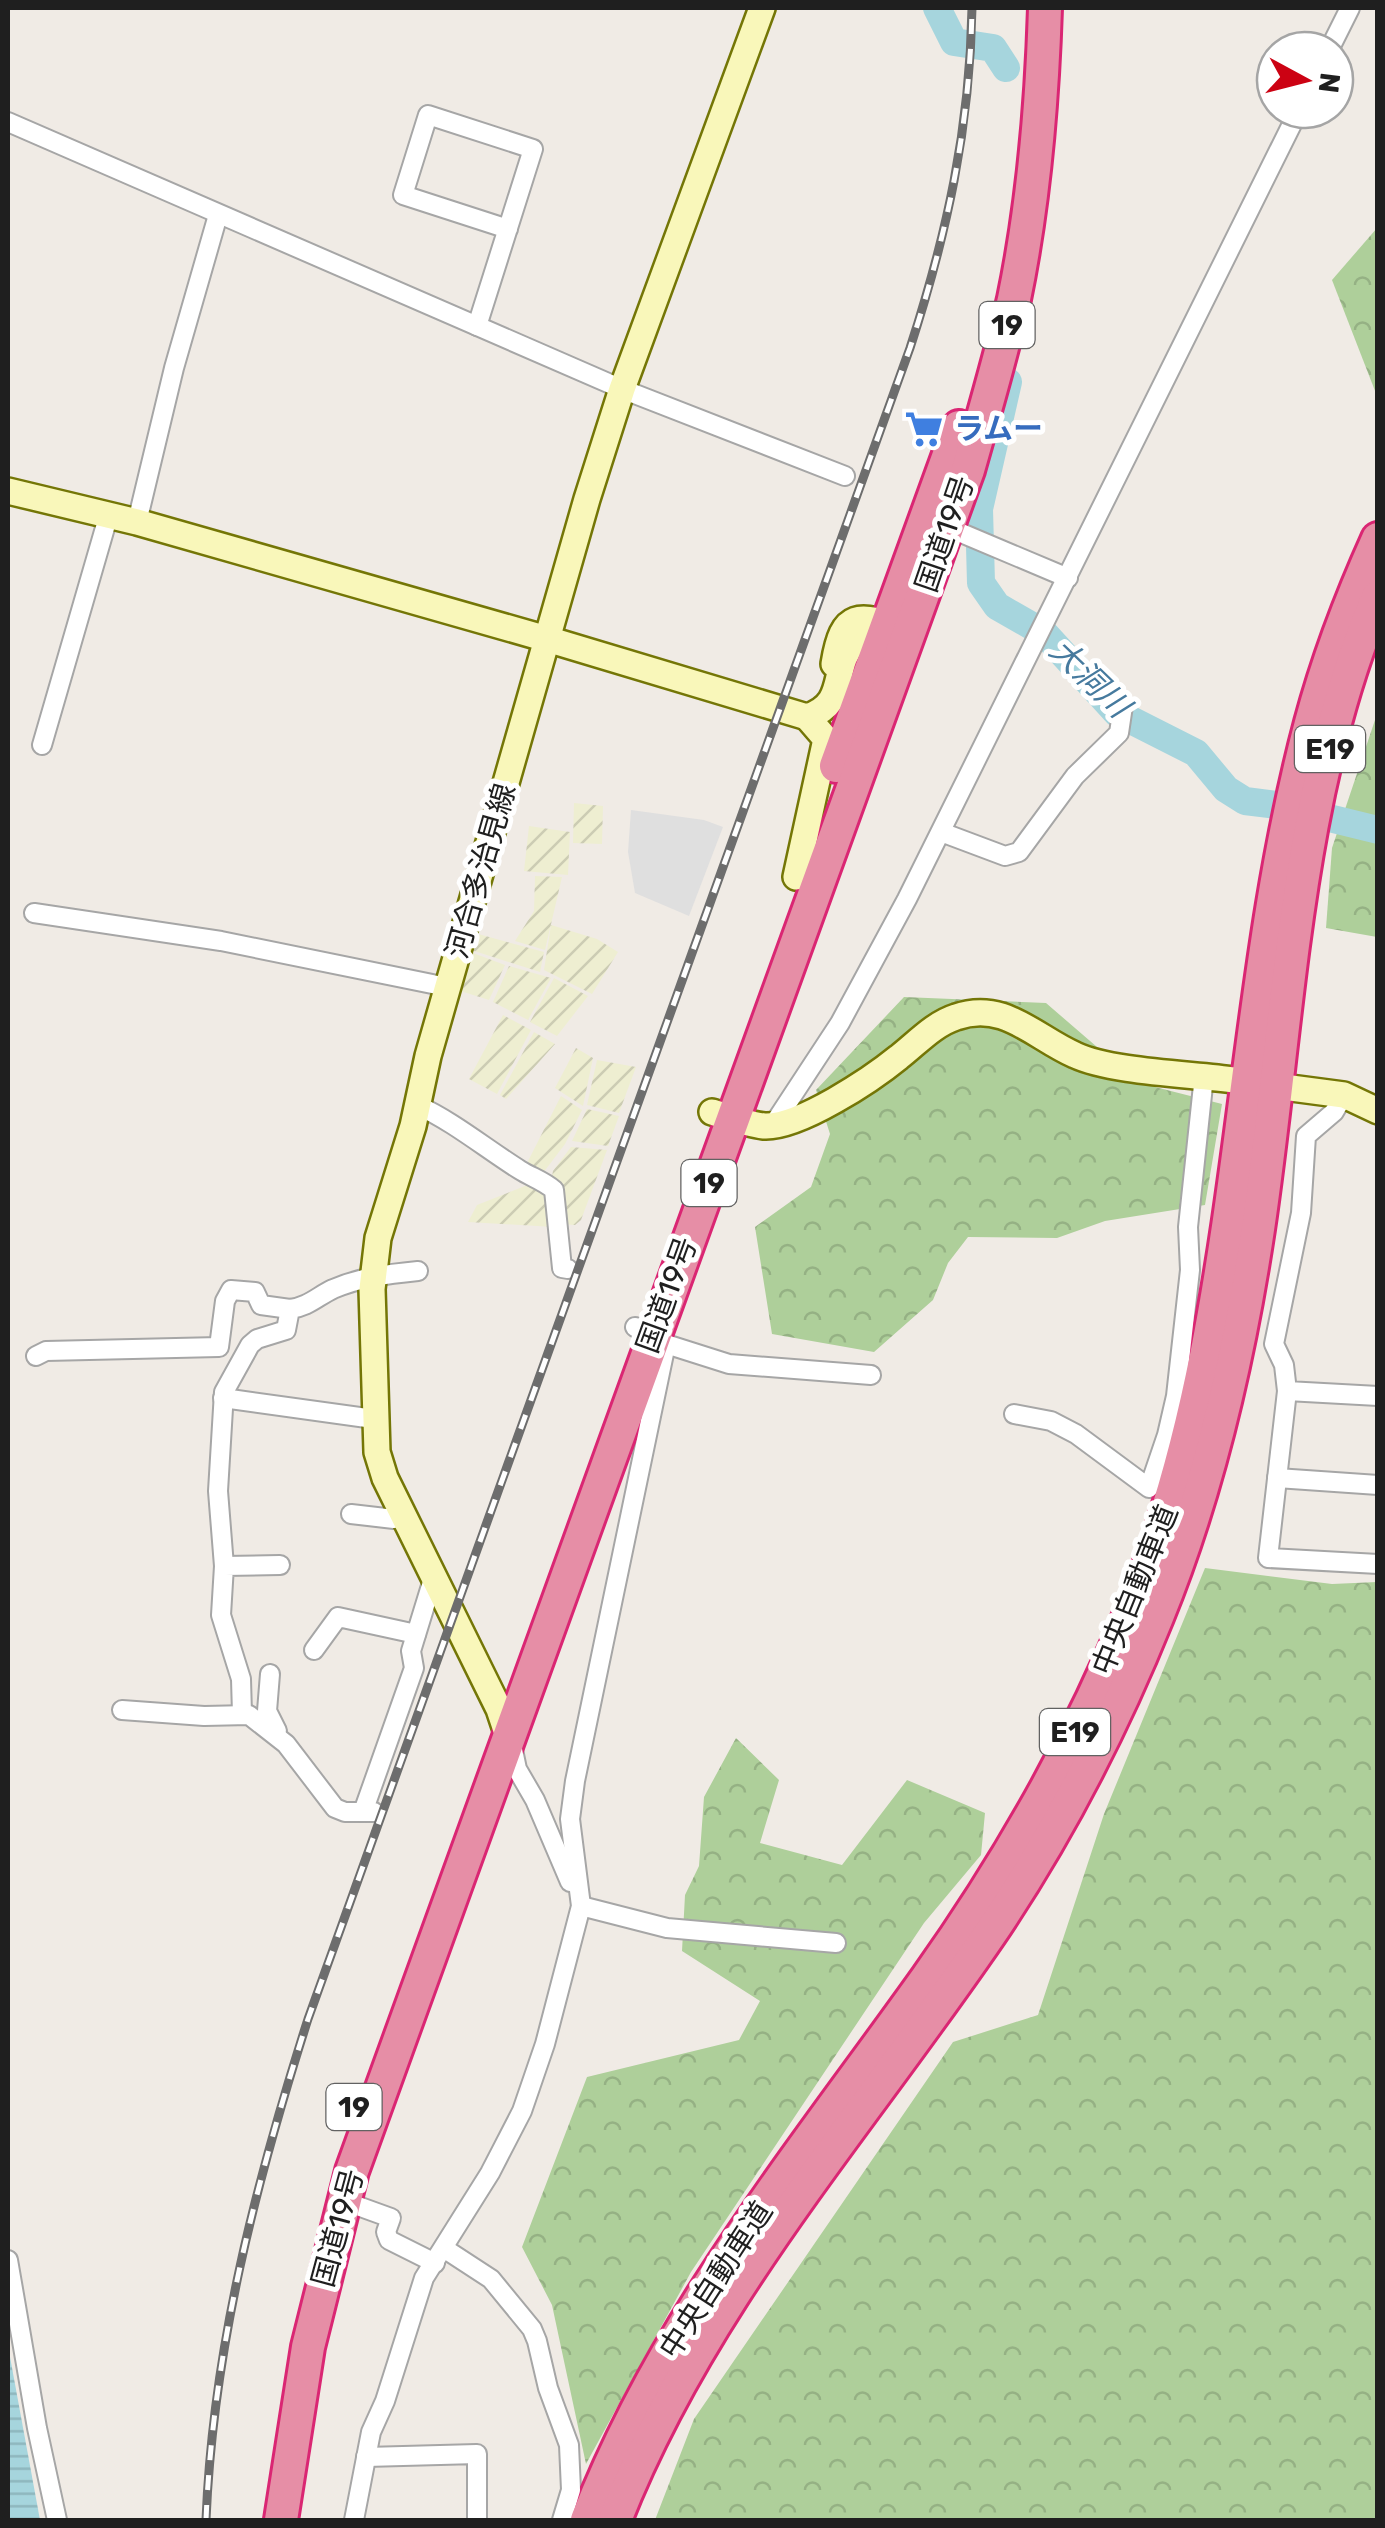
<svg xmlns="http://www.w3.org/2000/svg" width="1385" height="2528" viewBox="0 0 1385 2528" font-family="Rubik,'Noto Sans JP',sans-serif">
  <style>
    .farmland { fill: url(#farmland-furrows) }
    .forest { fill: url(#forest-crowns) }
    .parking { fill: #dfdfdf }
    .water { fill: url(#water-rules) }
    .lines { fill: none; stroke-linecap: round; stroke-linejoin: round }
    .river { stroke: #a6d5dd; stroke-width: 28 }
    .street-casing { stroke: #a6a6a6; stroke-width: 22 }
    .secondary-casing { stroke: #747606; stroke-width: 30 }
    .highway-casing { stroke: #da2673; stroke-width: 38 }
    .street { stroke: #fff; stroke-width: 18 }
    .secondary { stroke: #f9f7ba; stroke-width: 25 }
    .highway { stroke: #e68ea6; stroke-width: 32 }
    .rail-casing { stroke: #6d6d6d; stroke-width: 9 }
    .rail { stroke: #fff; stroke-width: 5; stroke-dasharray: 15; stroke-linecap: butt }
    .labels { text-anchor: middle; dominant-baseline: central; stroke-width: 10; stroke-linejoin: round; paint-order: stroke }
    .shield { fill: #fff; stroke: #626262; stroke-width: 2.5 }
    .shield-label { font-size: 28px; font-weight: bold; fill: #1f1f1f }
    .shop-label { font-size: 30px; font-weight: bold; fill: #366cbe; stroke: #fff; text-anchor: start }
    .street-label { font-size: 30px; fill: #1f1f1f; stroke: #fff }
    .water-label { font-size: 32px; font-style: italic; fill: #467a9e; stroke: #fff }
  </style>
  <defs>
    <pattern id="farmland-furrows" width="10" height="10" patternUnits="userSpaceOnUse" patternTransform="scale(2.5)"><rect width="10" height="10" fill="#eeeed1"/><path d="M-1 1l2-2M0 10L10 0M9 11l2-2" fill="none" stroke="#ccccb3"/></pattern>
    <pattern id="forest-crowns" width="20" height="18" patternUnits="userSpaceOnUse" patternTransform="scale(2.5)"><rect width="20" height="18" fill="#aecf9a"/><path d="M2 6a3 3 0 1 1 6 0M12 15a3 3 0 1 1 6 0" fill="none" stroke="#95b184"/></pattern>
    <pattern id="water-rules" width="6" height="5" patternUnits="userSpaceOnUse" patternTransform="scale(2.5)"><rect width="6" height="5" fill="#a6d5dd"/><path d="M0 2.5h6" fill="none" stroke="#8eb6bd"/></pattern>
  </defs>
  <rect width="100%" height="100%" fill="#f0ebe5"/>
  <g class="farmland">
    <path d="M574,803L603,806L602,844L573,843Z"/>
    <path d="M529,826L570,832L568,875L524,871Z"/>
    <path d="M535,876L562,877L545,950L515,941L534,911Z"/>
    <path d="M551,925L597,939L618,952L592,994L544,970Z"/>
    <path d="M471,932L544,952L540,972L465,948Z"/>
    <path d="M465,950L505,965L489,1000L454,989Z"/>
    <path d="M509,966L551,978L528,1020L493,1002Z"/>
    <path d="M554,978L588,996L557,1036L530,1022Z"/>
    <path d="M503,1015L531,1030L497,1094L469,1079Z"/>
    <path d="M534,1032L555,1044L506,1099L500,1095Z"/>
    <path d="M576,1048L593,1058L583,1106L555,1088Z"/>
    <path d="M597,1060L636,1067L619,1113L587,1105Z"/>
    <path d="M561,1096L582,1110L565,1144L540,1177L524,1169Z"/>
    <path d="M587,1109L619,1116L608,1146L572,1141Z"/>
    <path d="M571,1147L607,1150L581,1220L575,1225L560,1224L551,1182L553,1171Z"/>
    <path d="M535,1182L548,1188L554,1227L468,1222L477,1205Z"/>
  </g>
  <g class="forest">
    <path d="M1377,228V396L1332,280Z"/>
    <path d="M1377,714V937L1326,928L1332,848Z"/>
    <path d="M904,997L1046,1003L1097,1047L1155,1087L1222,1104L1205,1205L1105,1221L1057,1238L968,1237L948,1263L933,1300L874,1352L772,1334L755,1227L811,1187L830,1134L816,1090Z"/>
    <path d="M1205,1568L1332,1584L1377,1582V2520H655L694,2419L953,2042L1038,2015L1104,1814Z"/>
    <path d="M736,1738L779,1780L760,1843L842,1865L907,1780L985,1813L981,1855L924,1923L691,2272L586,2464L552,2305L522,2247L587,2077L739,2040L760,2001L682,1951L685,1895L699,1866L704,1797Z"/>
  </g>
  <path class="parking" d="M631,810L704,820L723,827L689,916L635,893L628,852Z"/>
  <path class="water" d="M8,2346L40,2520H8Z"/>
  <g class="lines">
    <g class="river">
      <path d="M937,8L954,42L993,48L1006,68"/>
      <path d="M1008,382L979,509L981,583L997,606L1044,633L1117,713L1196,753L1226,789L1245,801L1276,805L1378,830"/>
    </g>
    <g class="street-casing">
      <g id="street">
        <path d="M1329,50L1350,8"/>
        <path d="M8,122L622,389L845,476"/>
        <path d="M477,326L533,149L428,115L403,195L508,229"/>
        <path d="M137,522L174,368L218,215"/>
        <path d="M947,527L1068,578"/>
        <path d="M42,745L109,514"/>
        <path d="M941,832L1005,856L1019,852L1075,776L1119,733L1123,706"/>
        <path d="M34,913L221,941L447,987"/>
        <path d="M1344,1095L1334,1112L1306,1136L1301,1213L1274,1344L1284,1365L1287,1391L1378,1396"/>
        <path d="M417,1105C454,1122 485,1148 520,1170C531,1177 544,1181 554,1190L562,1268L568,1269"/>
        <path d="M773,1125L840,1023L907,899L1299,110"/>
        <path d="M666,1344L729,1364L871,1375"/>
        <path d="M36,1356L46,1351L219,1347L225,1301L231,1290L255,1292L261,1305L290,1309"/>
        <path d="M1287,1391L1268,1558L1378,1564"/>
        <path d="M223,1398L374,1419"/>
        <path d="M1014,1414L1051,1421L1076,1434L1149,1488L1167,1435L1176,1396L1190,1270L1188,1227L1204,1076"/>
        <path d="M1277,1478L1378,1485"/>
        <path d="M351,1514L394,1519L405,1517"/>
        <path d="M224,1566L218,1491L224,1392L250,1345L257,1339L286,1330L290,1309C308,1307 318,1296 333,1289C361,1277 388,1274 418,1271"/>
        <path d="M314,1650L338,1617L416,1634"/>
        <path d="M270,1674L267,1711L277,1731"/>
        <path d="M122,1710L204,1716L249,1715L286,1744L335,1808L345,1812H374"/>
        <path d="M242,1714L241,1679L221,1615L224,1566L280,1565"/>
        <path d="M512,1745L517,1769L535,1800L570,1882"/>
        <path d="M363,1812L414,1668L411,1651L434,1576"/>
        <path d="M581,1906L667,1928L836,1943"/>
        <path d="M344,2201L391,2218L386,2232L389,2240L435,2263"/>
        <path d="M445,2249L491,2279L532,2329L537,2341L548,2388L569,2445L571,2490L562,2520"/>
        <path d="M8,2260L37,2428L57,2520"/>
        <path d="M366,2457L477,2454V2520"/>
        <path d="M354,2520L371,2432L385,2401L424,2278L490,2173L522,2111L545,2044L581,1906L570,1819L575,1781L666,1344L635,1327"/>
      </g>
    </g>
    <g class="secondary-casing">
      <g id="secondary">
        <path d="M8,491L137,522L547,639L807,717C850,703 829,667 856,640H881L896,635"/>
        <path d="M834,664C843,609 858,614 905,629"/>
        <path d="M796,877L826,739L807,717"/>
        <path d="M1291,1088L1344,1095L1378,1111"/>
        <path d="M712,1112C728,1117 747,1124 764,1126C799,1128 872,1079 899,1057C917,1043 934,1024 956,1017C1004,1000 1034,1037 1075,1055C1111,1072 1191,1074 1234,1080"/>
        <path d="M508,1736L499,1709L385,1478L377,1452L372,1289L378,1238L413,1126L428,1056L587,499L622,389L762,8"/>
      </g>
    </g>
    <g class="highway-casing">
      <g id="highway">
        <path d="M836,766L959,427"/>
        <path d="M281,2520L308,2347L352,2171L968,470C984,413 1001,356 1014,299C1034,202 1042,105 1045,8"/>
        <path d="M587,2520C665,2319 803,2152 927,1978C1009,1863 1080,1737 1133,1607C1249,1324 1233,1015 1311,723C1328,659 1351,599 1378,539"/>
        <path d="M615,2520C701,2300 865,2119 996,1925C1060,1829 1114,1724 1157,1617C1208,1492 1238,1362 1258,1229C1289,1021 1294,792 1378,597"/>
      </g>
    </g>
    <use href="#street" class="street"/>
    <use href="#secondary" class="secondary"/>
    <use href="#highway" class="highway"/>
    <g class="rail-casing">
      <path id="rail" d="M206,2520C213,2348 256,2182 308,2019L910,348C947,234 970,128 972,8"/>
    </g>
    <use href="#rail" class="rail"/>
  </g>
  <defs>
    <g id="supermarket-bare" transform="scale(3)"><path d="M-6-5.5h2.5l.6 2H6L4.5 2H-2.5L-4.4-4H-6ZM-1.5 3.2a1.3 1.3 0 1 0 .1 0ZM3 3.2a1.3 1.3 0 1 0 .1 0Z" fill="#3f7fe0" stroke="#fff" stroke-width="2.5" paint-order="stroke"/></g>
  </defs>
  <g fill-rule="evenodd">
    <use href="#supermarket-bare" x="924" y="429"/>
  </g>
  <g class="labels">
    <g class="shield">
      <rect x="979.5" y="302" width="55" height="46" rx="8"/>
      <rect x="1295" y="726" width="70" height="46" rx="8"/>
      <rect x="681.5" y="1160" width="55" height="46" rx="8"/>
      <rect x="1040" y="1709" width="70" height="46" rx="8"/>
      <rect x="326.5" y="2084" width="55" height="46" rx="8"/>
    </g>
    <g class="shield-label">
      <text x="1007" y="325">19</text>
      <text x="1330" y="749">E19</text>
      <text x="709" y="1183">19</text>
      <text x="1075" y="1732">E19</text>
      <text x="354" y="2107">19</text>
    </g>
    <g class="shop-label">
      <text x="954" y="429">ラムー</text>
    </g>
    <g class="street-label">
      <text transform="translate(945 534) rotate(-71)">国道19号</text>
      <text transform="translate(481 871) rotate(-74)">河合多治見線</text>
      <text transform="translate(667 1295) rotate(-70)">国道19号</text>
      <text transform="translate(1135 1590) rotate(-68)">中央自動車道</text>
      <text transform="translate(338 2228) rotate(-75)">国道19号</text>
      <text transform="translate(716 2280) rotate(-57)">中央自動車道</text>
    </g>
    <g class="water-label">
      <text transform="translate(1090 678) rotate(44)">大洞川</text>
    </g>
  </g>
  <rect width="1385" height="2528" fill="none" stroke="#1f1f1f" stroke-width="20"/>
  <g transform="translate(1305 80) rotate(97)"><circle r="48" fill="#ffffff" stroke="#a5a5a5" stroke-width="2.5"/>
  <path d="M0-8L18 38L0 25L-18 38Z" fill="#cc0213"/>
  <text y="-15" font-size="28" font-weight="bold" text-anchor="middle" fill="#1f1f1f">N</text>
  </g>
</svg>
